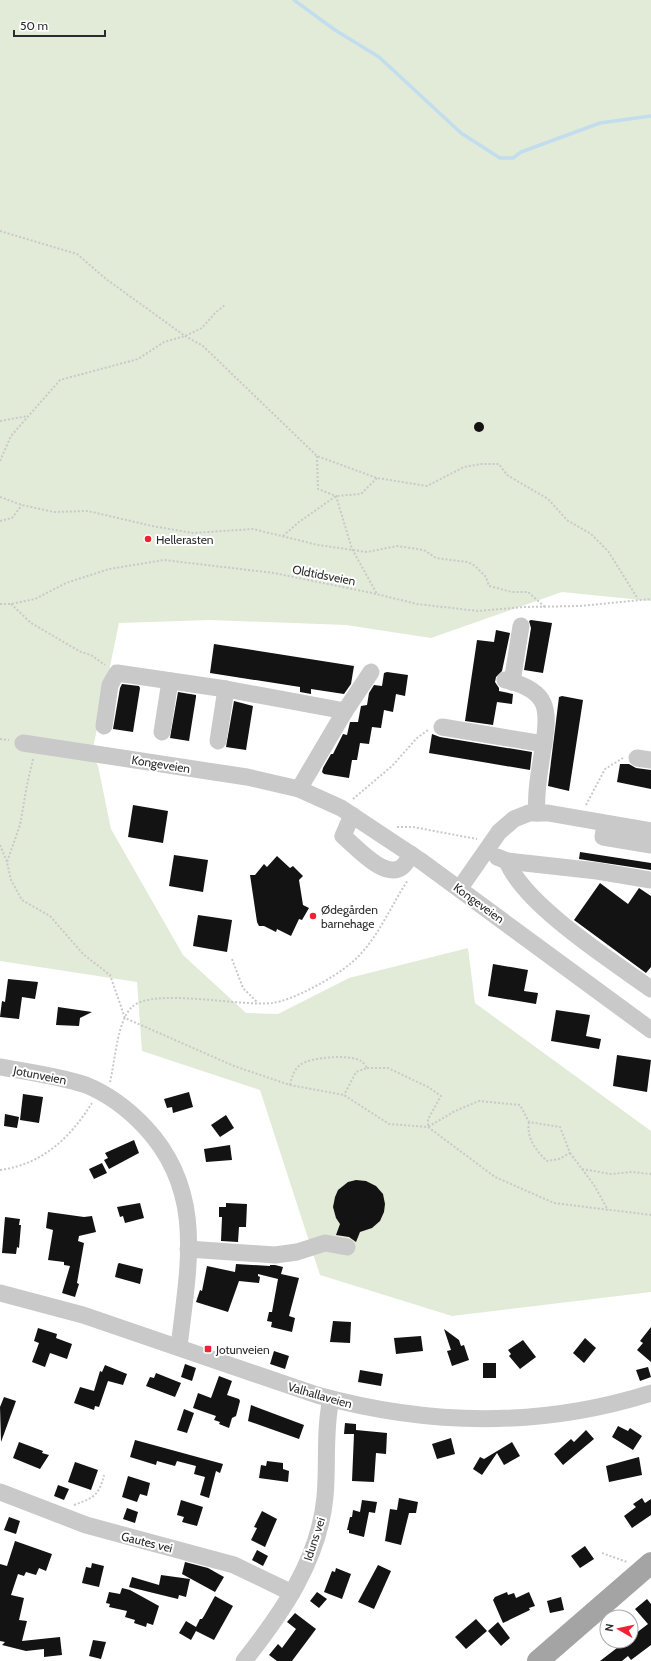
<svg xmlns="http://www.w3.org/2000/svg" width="651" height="1661" viewBox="0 0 651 1661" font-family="Cabin,sans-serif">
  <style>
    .green { fill: #e2ebd8 }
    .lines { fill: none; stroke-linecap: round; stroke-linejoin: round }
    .stream { stroke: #c2dded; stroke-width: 3.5 }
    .building { fill: #131313 }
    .path { stroke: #c9c9c9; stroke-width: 2; stroke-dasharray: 2 2; stroke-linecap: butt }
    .minor { stroke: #c9c9c9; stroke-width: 17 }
    .major { stroke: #a4a4a4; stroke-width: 22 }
    .poi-dot { fill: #f02135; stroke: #fff; stroke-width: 1.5 }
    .labels { text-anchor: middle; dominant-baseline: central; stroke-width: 4; stroke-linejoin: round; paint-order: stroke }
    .poi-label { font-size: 12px; fill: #2c2c2c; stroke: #fff; text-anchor: start }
    .street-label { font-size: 12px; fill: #2c2c2c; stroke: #fff }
  </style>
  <rect width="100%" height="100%" fill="#fff"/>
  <path class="green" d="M0,0H651V601L562,592L431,638L346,625L210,620L119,623L92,753L98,766L111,829L183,955L246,1013L278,1014L349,978L468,948L475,1003L651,1131V1292L452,1316L320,1275L260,1090L142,1051L137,982L0,961Z"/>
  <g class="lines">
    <path class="stream" d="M294,0L335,30L379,57L461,133L500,158H513L521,152L600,123L651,116"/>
  </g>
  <g class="building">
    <circle cx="479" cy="427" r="5"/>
    <path d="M531,620L552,623L543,673L524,670L531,628L529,621Z"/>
    <path d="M496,630L510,633L502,671L496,677L495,682L499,688V691L513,694L512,704L497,702L493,725L465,721L477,640L494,642Z"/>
    <path d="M214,644L354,666L351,684L344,694L311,689V694L300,692V687L210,673Z"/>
    <path d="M387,672L408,675L405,696L396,694L393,712L384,710L381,728L372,727L369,744L360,743L357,760H352L349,778L324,774L322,772L323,768L331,754H333L343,734L347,735L350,722H358L361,706L367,705L369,693L374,685L382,686L384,673Z"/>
    <path d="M122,684L139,686L140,688L133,732L113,729L120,688Z"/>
    <path d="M178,692L196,695V697L189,741L170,738Z"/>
    <path d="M562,696L583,700L569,791L548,786L559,697Z"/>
    <path d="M234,701L253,706L246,750L226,747Z"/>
    <path d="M432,734L440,737L532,752L530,770L429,753Z"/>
    <path d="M620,764H629L636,768L651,770V789L617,782Z"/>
    <path d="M133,805L168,811L163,843L128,837Z"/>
    <path d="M580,852L651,863V870L579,859Z"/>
    <path d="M174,855L208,860L203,892L169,886Z"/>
    <path d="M277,856L290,868L293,866L303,876L299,880L303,905L309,908L302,920L299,919L291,936L277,929L276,932L264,926H259L257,922L250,875H255L264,864L267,867Z"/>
    <path d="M600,883L628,904L639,888L651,896V967L646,973L574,920Z"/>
    <path d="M198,915L232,920L227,952L193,946Z"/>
    <path d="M493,964L528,970L524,991L538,993L536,1004L488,996Z"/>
    <path d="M8,979L38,982L35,999L22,997L19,1019L0,1017L2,1001L5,1002Z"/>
    <path d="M58,1007L92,1012L80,1018L79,1026L56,1025Z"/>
    <path d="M556,1010L590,1015L586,1036L601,1039L599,1049L551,1041Z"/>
    <path d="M617,1055L651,1060L647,1092L613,1086Z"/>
    <path d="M189,1092L193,1107L173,1113L172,1107L167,1108L164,1099Z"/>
    <path d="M23,1094L43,1097L39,1123L20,1120Z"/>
    <path d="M5,1114L19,1117L17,1128L4,1126Z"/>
    <path d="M226,1115L234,1128L220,1137L211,1125Z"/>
    <path d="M134,1140L139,1153L109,1169L104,1160L108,1158L105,1153Z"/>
    <path d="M230,1145L232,1160L206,1162L204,1149Z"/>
    <path d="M102,1163L107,1173L94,1179L89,1169Z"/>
    <path d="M356,1180L366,1181L376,1186L383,1194L385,1204L384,1212L380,1221L372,1228L360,1232L356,1242L349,1237L336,1235L340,1224L336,1218L333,1207L335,1197L338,1190L348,1182Z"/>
    <path d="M140,1203L144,1218L125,1223L123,1216L120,1217L117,1207Z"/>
    <path d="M226,1203L247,1204L246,1227H239L238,1242L221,1241L222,1217H219V1207H226Z"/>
    <path d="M48,1212L84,1217L92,1216L96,1232L79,1236L78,1241L84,1243L77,1283L79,1284L75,1297L62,1293L70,1266L64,1265V1262L48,1260L53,1230L46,1228Z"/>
    <path d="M5,1217L20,1219L19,1225H21L19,1248L17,1247L16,1254L2,1253Z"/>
    <path d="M119,1263L143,1269L140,1284L115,1277L118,1264Z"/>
    <path d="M236,1264L270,1266V1265H275L283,1267L281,1274L299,1278L289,1316L295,1318L292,1332L271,1327L272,1322L267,1321L269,1312H272L278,1279L258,1274V1276L260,1277L259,1283L239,1281L228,1312L196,1302L200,1290L202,1291L207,1266L235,1272Z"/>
    <path d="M333,1321L351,1322L350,1343L330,1342Z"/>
    <path d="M651,1327V1362L637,1350L643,1343L640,1341Z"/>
    <path d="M38,1328L57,1334L56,1338L72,1344L67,1359L50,1353L45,1367L32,1362L39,1343L34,1341Z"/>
    <path d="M444,1329L459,1340L461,1346L464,1345L469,1360L452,1366L447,1351L451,1350Z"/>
    <path d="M421,1336L423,1351L396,1354L394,1338Z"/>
    <path d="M585,1338L596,1348L584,1363L573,1353Z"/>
    <path d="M523,1340L536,1357L520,1369L509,1356L511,1354L508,1350Z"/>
    <path d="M274,1351L289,1356L285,1369L270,1364Z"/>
    <rect x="483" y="1363" width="13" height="15"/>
    <path d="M185,1364L196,1368L192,1381L181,1377Z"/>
    <path d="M105,1365L127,1374L123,1385L108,1381L99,1407L95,1406L94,1410L74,1403L80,1387L94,1391L100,1371L102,1372Z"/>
    <path d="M648,1367L651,1377L640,1381L636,1370Z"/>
    <path d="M360,1370L383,1374L381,1386L358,1382Z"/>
    <path d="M156,1373L181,1383L175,1397L146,1386L150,1377L154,1378Z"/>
    <path d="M219,1376L232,1381L227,1395L239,1399L240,1401L236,1416L232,1418L229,1428L219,1424L220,1422L214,1420L216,1416L193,1408L198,1393L211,1398Z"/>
    <path d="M4,1397L16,1401L1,1442L0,1407Z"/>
    <path d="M251,1405L304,1425L299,1439L248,1421Z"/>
    <path d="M184,1409L194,1413L187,1433L177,1430Z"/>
    <path d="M345,1423L356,1424V1430L387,1433L386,1454L376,1453L374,1482L352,1481L354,1434H344Z"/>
    <path d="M618,1426L628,1431L630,1428L642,1436L633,1450L612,1437Z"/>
    <path d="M586,1430L594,1439L563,1465L554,1454L571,1439L574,1442Z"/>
    <path d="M451,1438L455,1454L437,1459L432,1444Z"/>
    <path d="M135,1440L223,1464L220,1473L216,1471L209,1498L200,1495L205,1477L194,1474L196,1466L177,1461L175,1466L157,1461L156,1465L130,1457Z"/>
    <path d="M19,1442L43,1451L42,1453L49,1455L40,1469L13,1458Z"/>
    <path d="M512,1442L520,1456L504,1465L497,1453L482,1475L473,1469L480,1457L484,1459Z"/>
    <path d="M639,1457L642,1475L609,1482L606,1466Z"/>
    <path d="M267,1461L283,1463V1469L289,1471L288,1482L259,1478L261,1465L266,1466Z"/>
    <path d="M75,1462L98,1470L91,1490L68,1482Z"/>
    <path d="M128,1476L150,1483L147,1496L140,1494L137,1502L122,1497Z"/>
    <path d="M58,1485L69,1489L64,1500L54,1496Z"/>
    <path d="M399,1498L418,1502L416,1513H409L401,1545L385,1541L390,1509L397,1510Z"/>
    <path d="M642,1498L645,1503L651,1499V1515L632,1528L624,1516L636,1507L633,1504Z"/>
    <path d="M181,1500L203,1507L197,1526L182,1522L184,1517L177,1515Z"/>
    <path d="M362,1500L377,1502L375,1513L369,1512L364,1537L349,1533V1530H347L350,1517H352L353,1510L360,1512Z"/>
    <path d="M127,1508L138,1512L135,1523L123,1519Z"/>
    <path d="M262,1511L277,1519L265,1547L251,1540L257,1528L254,1527Z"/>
    <path d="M9,1517L20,1521L16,1534L4,1530Z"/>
    <path d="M15,1541L52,1554L46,1571L39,1568L36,1575L26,1572L24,1576L18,1574L11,1595L24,1598L19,1620L27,1621L22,1641L60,1637L62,1655L44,1657V1649L26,1651L2,1645L5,1642L0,1641V1564L7,1566Z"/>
    <path d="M585,1546L594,1559L580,1568L571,1556Z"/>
    <path d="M257,1550L268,1556L263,1566L252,1560Z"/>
    <path d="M185,1562L208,1568L224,1577L215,1592L182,1574Z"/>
    <path d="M92,1563L104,1566L99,1587L82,1583L86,1567L91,1568Z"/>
    <path d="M378,1565L391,1571L374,1609L358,1602Z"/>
    <path d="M336,1568L351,1574L342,1599L324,1592L332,1571L335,1572Z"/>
    <path d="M161,1575L190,1579L186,1597L179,1595L178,1599L129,1587L132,1577L159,1585Z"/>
    <path d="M122,1588L130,1590L159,1606L153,1625L147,1623L146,1627L134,1623L135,1620L125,1617L127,1611L109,1607L110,1604L106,1603L109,1592L120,1594Z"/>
    <path d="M317,1592L327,1599L319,1608L310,1601Z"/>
    <path d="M507,1592L508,1595L514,1593L516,1598L529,1592L535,1606L529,1608L530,1610L503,1623L493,1600L495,1597Z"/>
    <path d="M215,1596L233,1606L214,1640L196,1631L191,1640L179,1633L186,1621L196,1627L200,1619H202L204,1616Z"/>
    <path d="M561,1597L564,1610L550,1613L547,1601Z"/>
    <path d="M647,1599L651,1604V1645L631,1660L628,1656L622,1661H600L626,1641H631V1637L648,1624L635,1609Z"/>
    <path d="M295,1613L316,1629L292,1661H277L269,1655L278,1644L282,1648L296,1629L287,1622Z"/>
    <path d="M476,1619L487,1631L466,1649L455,1637Z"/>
    <path d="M498,1622L510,1638L501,1646L488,1631Z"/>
    <path d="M93,1640L106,1642L101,1659L89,1656Z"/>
  </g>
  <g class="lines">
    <g class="path">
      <path d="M0,231L77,254L106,279L185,336L203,346L317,456L377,478L427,486L464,467L481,464H499L507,475L548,499L567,520L591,534L608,551L638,599"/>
      <path d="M0,421L28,416"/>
      <path d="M317,456L318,489L336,496L352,549L377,594"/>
      <path d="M0,461L11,436L60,380L138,359L164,342L185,336L202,328L215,313L225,305"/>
      <path d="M0,497L22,505L54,512L88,511L152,526L193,533L253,529L318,545L367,552L397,546L424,550L436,558L468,562L475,566L486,577L489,586L512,592H528L545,607"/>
      <path d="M0,521L12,518L22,505"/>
      <path d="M283,536L299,522L336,496L361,494L377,478"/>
      <path d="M0,604H11L35,599L66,583L109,569L164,560L274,573L372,593L417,604L478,611L524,607L580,606L651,599"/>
      <path d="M11,604L31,623L81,652L91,655L105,665"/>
      <path d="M0,739L9,740"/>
      <path d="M33,759L27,785L20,825L7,862L11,880L22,900L50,916L83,954L110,975L125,1018L234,1066L290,1085L344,1095L389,1124L428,1127L495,1177L554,1203L651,1215"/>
      <path d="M353,799L392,766L417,738L428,730"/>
      <path d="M586,805L605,769L623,758"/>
      <path d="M397,827H413L477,839"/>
      <path d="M0,845L7,862"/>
      <path d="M232,959L243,988L258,1003"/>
      <path d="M367,1068H388L428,1087L441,1096L428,1119V1127L455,1111L479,1101L520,1105L529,1122L560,1127L570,1153L559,1159L547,1161C536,1151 526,1137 529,1122"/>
      <path d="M110,1082C115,1062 117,1021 132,1007C153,987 241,1007 272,1003C292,1001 335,977 350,964C377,942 389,908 408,880"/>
      <path d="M290,1085C292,1077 293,1071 300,1065C310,1057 350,1054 361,1061C363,1062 366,1066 367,1068L356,1072L344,1095"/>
      <path d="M570,1153L594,1185L608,1210"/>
      <path d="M582,1169L611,1174L632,1172L651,1174"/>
      <path d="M0,1170C43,1164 70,1138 92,1103"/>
      <path d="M74,1505C93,1498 99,1496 104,1475"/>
      <path d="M602,1553L627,1562"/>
    </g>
    <g class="minor">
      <path d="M505,680C549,690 550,709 543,748C540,770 535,791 537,813"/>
      <path d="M512,682L521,626"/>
      <path d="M104,726L110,685L117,673L226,689L345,711"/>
      <path d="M442,727L544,744"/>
      <path d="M162,732L170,681"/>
      <path d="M218,741L226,689"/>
      <path d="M23,743L247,777L299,789L341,808L421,861L651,1030"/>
      <path d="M637,758L651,760"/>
      <path d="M299,789L345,711L371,672"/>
      <path d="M352,815L343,836C356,847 385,880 402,867C406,864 409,858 411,854"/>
      <path d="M605,824L603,837L651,845"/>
      <path d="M497,857L507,861L597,871L651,880"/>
      <path d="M507,861C523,904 612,961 651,989"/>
      <path d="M460,888L499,832L514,819L529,813H548L651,831"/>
      <path d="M0,1067C29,1072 58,1076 86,1085C108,1094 128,1109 145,1127C206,1192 188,1267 179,1347"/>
      <path d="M188,1249L275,1255L297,1252L325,1243L347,1247"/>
      <path d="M0,1293L83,1315L317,1395C429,1426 540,1428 651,1393"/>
      <path d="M0,1492L86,1525L234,1565L292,1593"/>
      <path d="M244,1661C282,1613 319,1560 325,1497C328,1464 324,1431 331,1399"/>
    </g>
    <path class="major" d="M538,1661L651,1563"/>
  </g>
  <g class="poi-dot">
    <circle cx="148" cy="539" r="4"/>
    <circle cx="313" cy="916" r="4"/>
    <rect x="204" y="1345" width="8" height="8" rx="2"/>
  </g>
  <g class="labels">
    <g class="poi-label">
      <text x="156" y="539">Hellerasten</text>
      <text x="321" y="909">Ødegården<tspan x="321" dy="14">barnehage</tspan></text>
      <text x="216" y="1349">Jotunveien</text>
    </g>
    <g class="street-label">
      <text transform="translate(324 575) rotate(11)">Oldtidsveien</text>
      <text transform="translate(161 764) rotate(9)">Kongeveien</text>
      <text transform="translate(479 903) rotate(36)">Kongeveien</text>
      <text transform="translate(40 1075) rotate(11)">Jotunveien</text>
      <text transform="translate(320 1395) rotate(16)">Valhallaveien</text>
      <text transform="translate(314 1539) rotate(-72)">Iduns vei</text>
      <text transform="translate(147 1542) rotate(14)">Gautes vei</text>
    </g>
  </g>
  <g transform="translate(619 1629) rotate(279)"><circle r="19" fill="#ffffff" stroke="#ababab"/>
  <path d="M0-3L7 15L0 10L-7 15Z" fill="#f02135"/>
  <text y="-6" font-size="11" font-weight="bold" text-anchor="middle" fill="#2c2c2c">N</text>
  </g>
  <path d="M14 30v6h91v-6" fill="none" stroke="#2c2c2c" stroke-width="2"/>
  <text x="20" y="30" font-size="12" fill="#2c2c2c" stroke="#ffffff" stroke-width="3" paint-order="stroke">50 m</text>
</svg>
